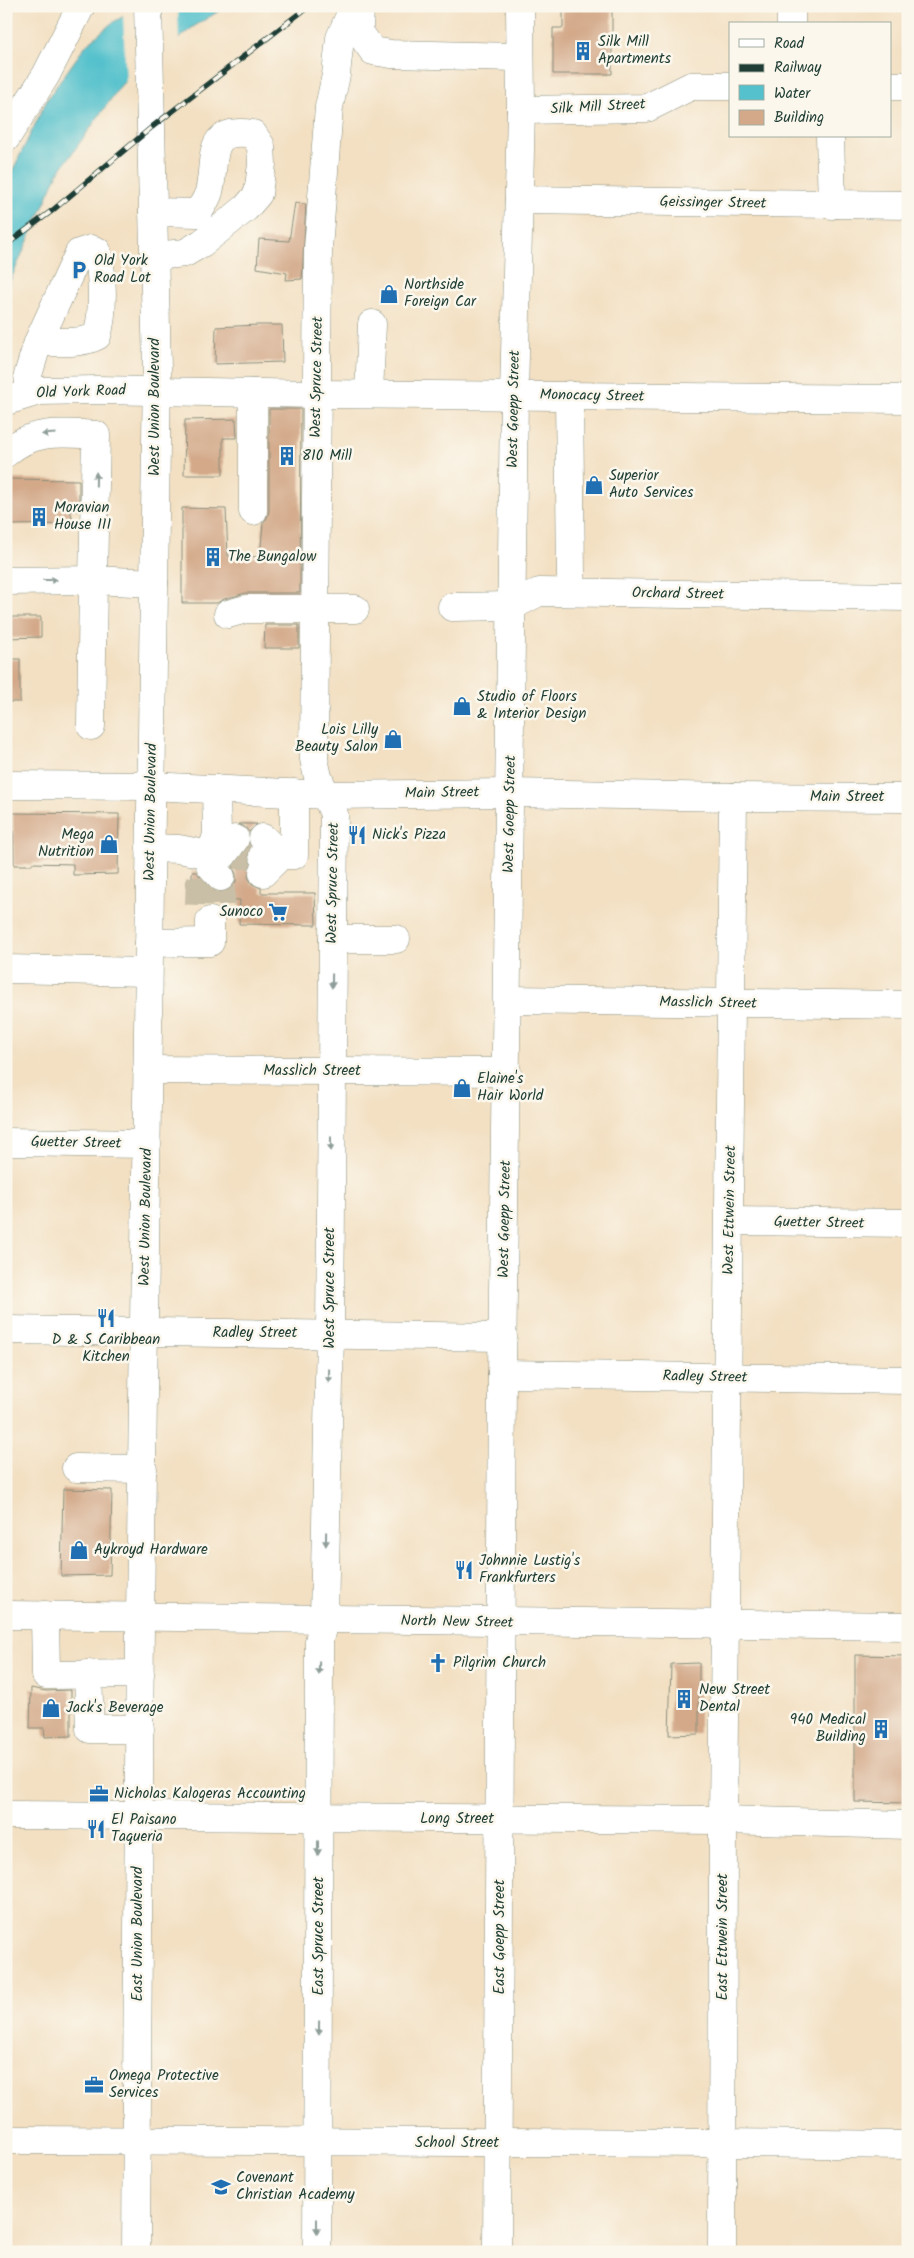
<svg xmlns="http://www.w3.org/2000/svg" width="914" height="2258" viewBox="0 0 914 2258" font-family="Kalam,sans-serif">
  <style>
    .water { fill: #54c1cc; stroke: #3a7f80 }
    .pier { fill: #f3e0c3 }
    .building { fill: #d3a989 }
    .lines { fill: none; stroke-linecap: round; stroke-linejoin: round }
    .minor-tunnel { stroke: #c9bfa6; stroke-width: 28; stroke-dasharray: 28 14; stroke-linecap: butt }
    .minor-casing { stroke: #898e7c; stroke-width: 29 }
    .major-casing { stroke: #898e7c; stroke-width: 29 }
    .minor { stroke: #fff; stroke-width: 28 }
    .major { stroke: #fff; stroke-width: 28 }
    .rail-casing { stroke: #1f3d34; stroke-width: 5.5 }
    .rail { stroke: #fbf7ec; stroke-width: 4; stroke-dasharray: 11; stroke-linecap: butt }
    .oneway { fill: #8f9e9a }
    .labels { text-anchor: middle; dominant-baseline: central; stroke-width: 5; stroke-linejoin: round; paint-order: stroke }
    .poi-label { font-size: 15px; fill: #1f3d34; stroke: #fbf7ec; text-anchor: start }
    .street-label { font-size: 15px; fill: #1f3d34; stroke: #fbf7ec }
  </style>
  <rect width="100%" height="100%" fill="#fbf7ec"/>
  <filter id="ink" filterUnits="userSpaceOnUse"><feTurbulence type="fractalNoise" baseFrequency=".02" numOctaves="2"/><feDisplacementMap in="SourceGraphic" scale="10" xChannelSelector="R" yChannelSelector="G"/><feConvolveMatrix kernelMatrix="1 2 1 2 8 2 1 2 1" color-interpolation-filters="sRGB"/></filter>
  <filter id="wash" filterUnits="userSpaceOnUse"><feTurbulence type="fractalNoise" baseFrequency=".0096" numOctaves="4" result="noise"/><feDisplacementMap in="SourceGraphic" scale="20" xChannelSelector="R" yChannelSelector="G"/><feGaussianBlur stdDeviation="1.12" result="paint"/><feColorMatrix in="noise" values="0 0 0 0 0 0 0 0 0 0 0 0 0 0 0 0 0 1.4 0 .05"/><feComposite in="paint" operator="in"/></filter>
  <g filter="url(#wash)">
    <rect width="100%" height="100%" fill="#f3e0c3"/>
    <path class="water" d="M141,6H227L193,27L121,85L58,173L6,290V184L48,98L86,45L112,23Z"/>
    <path class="pier" d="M136,6H178L179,42L126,85L123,14Z"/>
    <g id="blocks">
      <g class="building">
        <path d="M563,6H612V74H553V28H563Z"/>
        <path d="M295,203L306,204L302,279L286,280L287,273L257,268L259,239L289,241Z"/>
        <path d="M258,325H282L283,362L215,364L216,327Z"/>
        <path d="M269,409H301L300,593H246L224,599L217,603H182V508L226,509L228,556L260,557L263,523L267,518L269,511Z"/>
        <path d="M236,419L237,438H223V475H184L185,420Z"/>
        <path d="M6,479L79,480V510H70L74,524L6,525Z"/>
        <path d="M6,617H41V637L6,638Z"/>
        <path d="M265,625H299V648H264Z"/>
        <rect x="6" y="659" width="14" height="43"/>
        <path d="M13,813L119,814L118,874L73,875V864L32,863V865H14Z"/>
        <path d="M238,824H257L249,832L245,827Z"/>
        <path d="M249,844L247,855L251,864L248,877L252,884L261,888V893H315L316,925L239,924L240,900L192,898V872H197L209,888L216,892H224L232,888L236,882V874L233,867Z"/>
        <path d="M63,1489L112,1490L110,1575L61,1576Z"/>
        <path d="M855,1655L908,1656V1803L855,1802Z"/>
        <path d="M699,1663V1734L669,1735L671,1664Z"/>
        <path d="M31,1688L46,1691L71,1690V1736L45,1737L44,1728H30Z"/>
      </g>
    </g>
  </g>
  <g filter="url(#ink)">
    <use href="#blocks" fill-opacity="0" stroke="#898e7c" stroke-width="1"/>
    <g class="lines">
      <g class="minor-tunnel">
        <path d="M234,855H263"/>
        <path d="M199,905L200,876"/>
        <path d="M221,905V877"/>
      </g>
      <g class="minor-casing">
        <g id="minor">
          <path d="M360,6L359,32L373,51L391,54L520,57"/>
          <path d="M791,24V6"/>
          <path d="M890,86H908"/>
          <path d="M521,110L647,108L691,86H730"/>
          <path d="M830,136L832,205"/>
          <path d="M6,138L46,75L81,6"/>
          <path d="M519,200L908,205"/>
          <path d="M153,212L198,213C202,206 207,199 209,192C217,160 204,126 253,134L261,146L262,164L258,194L246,208L202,243L185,253L154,256"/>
          <path d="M30,393L28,375L38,342L79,253L91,249L97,251C103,272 104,314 97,336C80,345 57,341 38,342"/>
          <path d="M253,393V511"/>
          <path d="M369,394L372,324"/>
          <path d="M569,395L571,576"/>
          <path d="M6,401L39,391L97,390L316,394L908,399"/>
          <path d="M6,453C33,429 63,433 96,435L93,580L6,581"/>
          <path d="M452,607L512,606L539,592L908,597"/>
          <path d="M228,614L246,609H355"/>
          <path d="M91,726L93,580L154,583"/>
          <path d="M6,785L151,786L325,795L510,793L733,797L908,798"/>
          <path d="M216,789L217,835L210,855V865L221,877"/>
          <path d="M263,838L281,855H263"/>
          <path d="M150,848L179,849L210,855H223L235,839"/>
          <path d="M263,873L281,855H294V793"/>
          <path d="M333,939H396"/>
          <path d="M149,943L210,942V921"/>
          <path d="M6,969L148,972"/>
          <path d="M508,1000L908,1005"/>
          <path d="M147,1070L507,1072"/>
          <path d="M6,1142L147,1144"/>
          <path d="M730,1221L908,1223"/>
          <path d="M6,1330L503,1337"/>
          <path d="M502,1374L908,1380"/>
          <path d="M76,1468L143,1469"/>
          <path d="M45,1615L46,1675L140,1674"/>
          <path d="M88,1674L90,1729H140"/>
          <path d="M6,1815L723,1820L908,1825"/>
          <path d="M6,2140L723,2143L908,2145"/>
          <path d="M317,2252L319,1665V1641L324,1620L330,1333L334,814L318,777L314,759L318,248L329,107L336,75L340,38L351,13L359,6"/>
          <path d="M497,2252L502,1374L514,395L521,110L520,6"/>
          <path d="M722,2252L723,1820L733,797"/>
        </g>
      </g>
      <g class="major-casing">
        <g id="major">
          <path d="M6,1615L908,1626"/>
          <path d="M136,2252L140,1617L157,369L148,6"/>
        </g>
      </g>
      <use href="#minor" class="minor"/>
      <use href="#major" class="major"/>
      <g class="rail-casing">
        <path id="rail" d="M6,245L53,210L152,127L309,6"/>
      </g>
      <use href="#rail" class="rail"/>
    </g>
    <defs><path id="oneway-solid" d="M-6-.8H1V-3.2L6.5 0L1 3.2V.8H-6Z" transform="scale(1.25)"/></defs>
    <g class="oneway">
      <use href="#oneway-solid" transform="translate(49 434) rotate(177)"/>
      <use href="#oneway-solid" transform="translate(96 479) rotate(-89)"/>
      <use href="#oneway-solid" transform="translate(50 580)"/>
      <use href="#oneway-solid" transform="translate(332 981) rotate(91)"/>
      <use href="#oneway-solid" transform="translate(331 1144) rotate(90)"/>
      <use href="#oneway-solid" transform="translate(329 1376) rotate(91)"/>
      <use href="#oneway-solid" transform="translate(326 1539) rotate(91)"/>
      <use href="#oneway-solid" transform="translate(319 1668) rotate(91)"/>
      <use href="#oneway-solid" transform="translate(318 1848) rotate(90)"/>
      <use href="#oneway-solid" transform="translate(319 2028) rotate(91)"/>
      <use href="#oneway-solid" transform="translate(317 2226) rotate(90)"/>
    </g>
  </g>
  <defs>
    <g id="building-bare" transform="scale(1.5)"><path d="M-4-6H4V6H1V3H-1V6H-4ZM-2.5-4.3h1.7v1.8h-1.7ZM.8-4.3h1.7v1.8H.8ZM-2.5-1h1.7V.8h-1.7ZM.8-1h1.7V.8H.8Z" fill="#1f6fb2" stroke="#fbf7ec" stroke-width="2.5" paint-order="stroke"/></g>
    <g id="parking-bare" transform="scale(1.5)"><path d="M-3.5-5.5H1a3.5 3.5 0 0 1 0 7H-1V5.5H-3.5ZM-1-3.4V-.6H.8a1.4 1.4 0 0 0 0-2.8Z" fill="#1f6fb2" stroke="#fbf7ec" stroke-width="2.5" paint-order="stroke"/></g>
    <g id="shop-bare" transform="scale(1.5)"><path d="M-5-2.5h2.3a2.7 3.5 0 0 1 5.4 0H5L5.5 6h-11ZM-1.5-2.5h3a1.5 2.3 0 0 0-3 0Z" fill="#1f6fb2" stroke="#fbf7ec" stroke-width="2.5" paint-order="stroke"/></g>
    <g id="restaurant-bare" transform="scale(1.5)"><path d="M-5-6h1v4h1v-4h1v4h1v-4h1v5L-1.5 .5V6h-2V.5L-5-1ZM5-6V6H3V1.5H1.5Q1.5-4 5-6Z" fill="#1f6fb2" stroke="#fbf7ec" stroke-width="2.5" paint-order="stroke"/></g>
    <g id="supermarket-bare" transform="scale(1.5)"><path d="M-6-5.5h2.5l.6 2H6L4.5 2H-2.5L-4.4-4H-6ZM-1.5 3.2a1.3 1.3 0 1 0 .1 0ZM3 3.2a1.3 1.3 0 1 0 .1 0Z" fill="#1f6fb2" stroke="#fbf7ec" stroke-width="2.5" paint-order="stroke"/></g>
    <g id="church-bare" transform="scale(1.5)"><path d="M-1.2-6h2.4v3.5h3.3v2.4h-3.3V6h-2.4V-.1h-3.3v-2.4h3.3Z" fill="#1f6fb2" stroke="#fbf7ec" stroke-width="2.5" paint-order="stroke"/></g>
    <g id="office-bare" transform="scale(1.5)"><path d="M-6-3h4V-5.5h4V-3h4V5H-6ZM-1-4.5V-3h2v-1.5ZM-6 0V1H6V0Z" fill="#1f6fb2" stroke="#fbf7ec" stroke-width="2.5" paint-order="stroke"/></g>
    <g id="school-bare" transform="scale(1.5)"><path d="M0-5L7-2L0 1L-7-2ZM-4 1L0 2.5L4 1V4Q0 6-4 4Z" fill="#1f6fb2" stroke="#fbf7ec" stroke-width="2.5" paint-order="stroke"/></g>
  </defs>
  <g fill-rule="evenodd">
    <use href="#building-bare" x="583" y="51"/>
    <use href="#parking-bare" x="79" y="270"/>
    <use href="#shop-bare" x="389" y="294"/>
    <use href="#building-bare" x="287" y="456"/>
    <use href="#shop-bare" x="594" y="485"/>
    <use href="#building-bare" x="39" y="517"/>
    <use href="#building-bare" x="213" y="557"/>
    <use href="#shop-bare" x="462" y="706"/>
    <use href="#shop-bare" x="393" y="739"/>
    <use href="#restaurant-bare" x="357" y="835"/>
    <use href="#shop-bare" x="109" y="844"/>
    <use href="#supermarket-bare" x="278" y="912"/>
    <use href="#shop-bare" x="462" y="1088"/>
    <use href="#restaurant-bare" x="106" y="1318"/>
    <use href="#shop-bare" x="79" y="1550"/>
    <use href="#restaurant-bare" x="464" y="1570"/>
    <use href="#church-bare" x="438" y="1663"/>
    <use href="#building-bare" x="684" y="1699"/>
    <use href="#shop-bare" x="51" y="1708"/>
    <use href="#building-bare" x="881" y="1729"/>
    <use href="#office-bare" x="99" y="1794"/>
    <use href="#restaurant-bare" x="96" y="1829"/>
    <use href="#office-bare" x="94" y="2085"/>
    <use href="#school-bare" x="221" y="2187"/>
  </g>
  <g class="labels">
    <g class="poi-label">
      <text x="598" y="42">Silk Mill<tspan x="598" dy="17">Apartments</tspan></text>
      <text x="94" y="261">Old York<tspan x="94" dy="17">Road Lot</tspan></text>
      <text x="404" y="285">Northside<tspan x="404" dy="17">Foreign Car</tspan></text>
      <text x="302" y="456">810 Mill</text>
      <text x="609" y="476">Superior<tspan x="609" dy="17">Auto Services</tspan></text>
      <text x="54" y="508">Moravian<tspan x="54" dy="17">House III</tspan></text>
      <text x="228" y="557">The Bungalow</text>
      <text x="477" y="697">Studio of Floors<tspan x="477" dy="17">&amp; Interior Design</tspan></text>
      <text x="378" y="730" text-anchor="end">Lois Lilly<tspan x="378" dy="17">Beauty Salon</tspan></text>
      <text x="94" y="835" text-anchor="end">Mega<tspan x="94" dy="17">Nutrition</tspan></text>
      <text x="372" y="835">Nick's Pizza</text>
      <text x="263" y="912" text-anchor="end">Sunoco</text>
      <text x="477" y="1079">Elaine's<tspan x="477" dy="17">Hair World</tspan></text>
      <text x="106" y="1340" text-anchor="middle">D &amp; S Caribbean<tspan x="106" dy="17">Kitchen</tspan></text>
      <text x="94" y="1550">Aykroyd Hardware</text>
      <text x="479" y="1561">Johnnie Lustig's<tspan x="479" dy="17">Frankfurters</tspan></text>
      <text x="453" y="1663">Pilgrim Church</text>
      <text x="699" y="1690">New Street<tspan x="699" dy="17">Dental</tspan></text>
      <text x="66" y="1708">Jack's Beverage</text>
      <text x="866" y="1720" text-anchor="end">940 Medical<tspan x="866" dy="17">Building</tspan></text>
      <text x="114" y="1794">Nicholas Kalogeras Accounting</text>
      <text x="111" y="1820">El Paisano<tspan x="111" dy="17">Taqueria</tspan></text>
      <text x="109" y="2076">Omega Protective<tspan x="109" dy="17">Services</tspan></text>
      <text x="236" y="2178">Covenant<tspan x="236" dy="17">Christian Academy</tspan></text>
    </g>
    <g class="street-label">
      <text transform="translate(598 107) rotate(-3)">Silk Mill Street</text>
      <text transform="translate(713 203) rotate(1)">Geissinger Street</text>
      <text transform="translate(317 377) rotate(-89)">West Spruce Street</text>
      <text transform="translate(81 392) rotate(-2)">Old York Road</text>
      <text transform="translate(592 396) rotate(1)">Monocacy Street</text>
      <text transform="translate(155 407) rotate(-90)">West Union Boulevard</text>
      <text transform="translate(514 409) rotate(-89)">West Goepp Street</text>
      <text transform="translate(678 594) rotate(1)">Orchard Street</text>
      <text transform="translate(442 793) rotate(-1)">Main Street</text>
      <text x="847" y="797">Main Street</text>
      <text transform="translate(151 812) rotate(-89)">West Union Boulevard</text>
      <text transform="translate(510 814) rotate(-89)">West Goepp Street</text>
      <text transform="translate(333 883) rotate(-89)">West Spruce Street</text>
      <text transform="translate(708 1003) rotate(1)">Masslich Street</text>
      <text x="312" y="1071">Masslich Street</text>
      <text transform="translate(76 1143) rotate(1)">Guetter Street</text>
      <text transform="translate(730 1210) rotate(-89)">West Ettwein Street</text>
      <text transform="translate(146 1217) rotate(-89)">West Union Boulevard</text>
      <text transform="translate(505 1219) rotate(-89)">West Goepp Street</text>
      <text transform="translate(819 1223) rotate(1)">Guetter Street</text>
      <text transform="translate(330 1288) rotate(-90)">West Spruce Street</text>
      <text x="255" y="1333">Radley Street</text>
      <text transform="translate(705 1377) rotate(1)">Radley Street</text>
      <text transform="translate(457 1622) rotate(1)">North New Street</text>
      <text x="457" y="1819">Long Street</text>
      <text transform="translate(138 1934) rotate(-90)">East Union Boulevard</text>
      <text transform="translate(319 1936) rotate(-90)">East Spruce Street</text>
      <text transform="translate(500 1937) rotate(-90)">East Goepp Street</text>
      <text transform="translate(723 1937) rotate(-90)">East Ettwein Street</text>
      <text x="457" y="2143">School Street</text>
    </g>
  </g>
  <rect width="914" height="2258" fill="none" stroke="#fbf7ec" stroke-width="25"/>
  <rect x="729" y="22" width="162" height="115" fill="#fbf7ec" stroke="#a3ada2"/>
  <rect x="739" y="39" width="25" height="8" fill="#ffffff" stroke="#a3ada2"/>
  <text x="774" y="48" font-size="15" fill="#1f3d34">Road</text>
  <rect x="739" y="64" width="25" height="8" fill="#1f3d34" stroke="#a3ada2"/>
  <text x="774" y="72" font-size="15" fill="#1f3d34">Railway</text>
  <rect x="739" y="85" width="25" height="15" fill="#54c1cc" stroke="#a3ada2"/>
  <text x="774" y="98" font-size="15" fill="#1f3d34">Water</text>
  <rect x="739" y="110" width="25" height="15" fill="#d3a989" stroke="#a3ada2"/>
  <text x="774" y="122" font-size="15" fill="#1f3d34">Building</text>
</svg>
